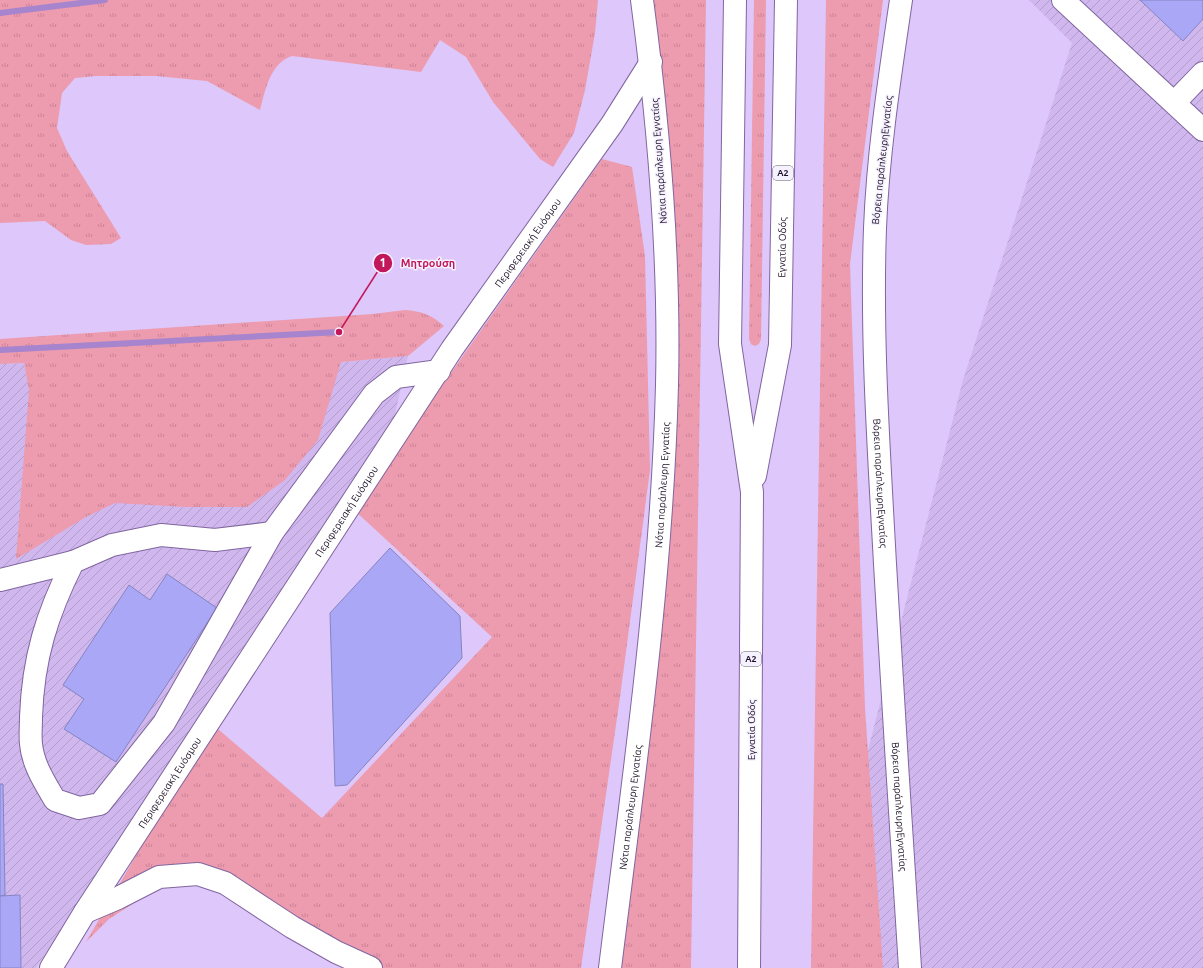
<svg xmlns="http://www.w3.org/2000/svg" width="1203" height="968" viewBox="0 0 1203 968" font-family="Ubuntu,sans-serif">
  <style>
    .industrial { fill: url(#industrial-furrows) }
    .grass { fill: url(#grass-tufts) }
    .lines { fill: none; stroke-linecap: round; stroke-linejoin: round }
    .stream { stroke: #a684ce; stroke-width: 6 }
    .building { fill: #a9a7f6; stroke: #8684c1 }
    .minor-casing { stroke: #80669f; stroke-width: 24 }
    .highway-casing { stroke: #80669f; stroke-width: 24 }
    .minor { stroke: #fff; stroke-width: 22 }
    .highway { stroke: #fff; stroke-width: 22 }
    .labels { text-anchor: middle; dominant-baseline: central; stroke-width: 3; stroke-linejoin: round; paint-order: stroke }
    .shield { fill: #f6f1fe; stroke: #5b5265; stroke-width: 1 }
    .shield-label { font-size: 9px; font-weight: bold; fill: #190e24 }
    .street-label { font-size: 10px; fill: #190e24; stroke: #f6f1fe }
    .leader { fill: none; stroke: #c2185b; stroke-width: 1.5 }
    .callout-dot { fill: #c2185b; stroke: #f6f1fe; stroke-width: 1.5 }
    .mark-label { font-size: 12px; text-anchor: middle; font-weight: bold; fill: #fff }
    .callout-label { font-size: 11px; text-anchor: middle; font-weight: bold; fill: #c2185b; stroke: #f6f1fe; stroke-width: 3; stroke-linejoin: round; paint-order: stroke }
  </style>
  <defs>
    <pattern id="industrial-furrows" width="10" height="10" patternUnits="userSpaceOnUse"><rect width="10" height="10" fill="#d0b8ef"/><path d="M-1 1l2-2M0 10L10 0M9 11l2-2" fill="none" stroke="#b29dcd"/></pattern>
    <pattern id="grass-tufts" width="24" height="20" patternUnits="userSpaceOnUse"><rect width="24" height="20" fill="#ed9bae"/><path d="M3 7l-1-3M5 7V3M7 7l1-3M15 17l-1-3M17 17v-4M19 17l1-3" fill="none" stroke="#cb8496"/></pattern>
  </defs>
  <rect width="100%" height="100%" fill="#dec7fa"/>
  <g class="industrial">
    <path d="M1029,0H1203V968H812L963,380L1072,43Z"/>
    <path d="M408,356L392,428L36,968H0V364L24,363L30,390Z"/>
  </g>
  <g class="grass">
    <path d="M0,0H598L595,33L585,90L574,133L553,167L540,159L493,102L466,57L440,40L421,72L292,56C270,63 265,91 260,110L207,81L156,76H96L75,78L62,93L57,128L67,151L121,238L111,244L86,245L71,240L45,221L0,223Z"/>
    <path d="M649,0H706L691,968H604L678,318Z"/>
    <path d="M754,0H766L761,339L759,344L755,346L751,344L749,339Z"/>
    <path d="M826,0H883L850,264L865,708L883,968H811Z"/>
    <path d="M602,159L632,167L645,256L650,470L620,697L581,968H354L242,897L190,881L168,884L145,896L109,919L86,942L212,724L322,818L492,637L354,510Z"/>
    <path d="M405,310C421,311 432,315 444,326L408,356L341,362L318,440L285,480L247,507H186L115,503L86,517L16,559L29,390L24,363L0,364V339L373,314Z"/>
  </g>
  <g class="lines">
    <g class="stream">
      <path d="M0,13L105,0"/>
      <path d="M0,350L339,332"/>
    </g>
  </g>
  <g class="building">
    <path d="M1140,0H1203V19L1183,41Z"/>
    <path d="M390,548L460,616L462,658L347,785L335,786L330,613Z"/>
    <path d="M167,574L217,608L116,762L64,729L84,699L63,685L129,585L150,600Z"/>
    <path d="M0,784H3L5,895L0,896Z"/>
    <path d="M20,895L21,968H0V896Z"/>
  </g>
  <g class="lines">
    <g class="minor-casing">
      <g id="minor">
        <path id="s1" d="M901,0C890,75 878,152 875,228C871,340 879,452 885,564C893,699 901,833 910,968"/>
        <path d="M1063,0L1203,130"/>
        <path d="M1175,102L1203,73"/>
        <path d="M73,562C47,614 33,658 31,717C31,726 30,736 31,744C33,765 45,783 55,800L79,808L100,804L164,723L272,533L374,394L396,377L439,371"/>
        <path d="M0,580L73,562L112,545L161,535L215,540L272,533"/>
        <path d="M85,912L118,898L159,877L198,874L225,883L292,927L336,952L371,968"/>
        <path id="s2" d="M51,968L85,912L452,349L612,124L651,62"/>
        <path id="s3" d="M610,968C634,774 662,580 667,385C670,256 659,127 642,0"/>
      </g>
    </g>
    <g class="highway-casing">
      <g id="highway">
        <path d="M735,0L730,344L752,492L749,968"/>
        <path id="s4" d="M755,476L780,345L786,0"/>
      </g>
    </g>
    <use href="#minor" class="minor"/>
    <use href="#highway" class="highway"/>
  </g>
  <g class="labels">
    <g class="shield">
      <rect x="773" y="166" width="20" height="14" rx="3"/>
      <rect x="741" y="652" width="20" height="14" rx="3"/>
    </g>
    <g class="shield-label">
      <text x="783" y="173">Α2</text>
      <text x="751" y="659">Α2</text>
    </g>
    <g class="street-label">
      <text transform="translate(882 160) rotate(-84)">Βόρεια παράπλευρηΕγνατίας</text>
      <text transform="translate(659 161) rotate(-94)">Νότια παράπλευρη Εγνατίας</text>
      <text stroke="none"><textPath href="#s2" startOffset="868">Περιφερειακή Ευόσμου</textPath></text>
      <text stroke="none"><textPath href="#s4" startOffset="231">Εγνατία Οδός</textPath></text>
      <text stroke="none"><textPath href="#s1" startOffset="485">Βόρεια παράπλευρηΕγνατίας</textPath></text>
      <text stroke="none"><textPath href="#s3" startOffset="486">Νότια παράπλευρη Εγνατίας</textPath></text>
      <text stroke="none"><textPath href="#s2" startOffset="544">Περιφερειακή Ευόσμου</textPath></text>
      <text transform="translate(751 730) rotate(-90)">Εγνατία Οδός</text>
      <text stroke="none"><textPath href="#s2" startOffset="220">Περιφερειακή Ευόσμου</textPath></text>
      <text stroke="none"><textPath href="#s3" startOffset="162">Νότια παράπλευρη Εγνατίας</textPath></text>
      <text stroke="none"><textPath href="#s1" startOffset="809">Βόρεια παράπλευρηΕγνατίας</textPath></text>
    </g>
  </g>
  <path class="leader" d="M339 332L383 263"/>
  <g class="callout-dot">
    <circle cx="339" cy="332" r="4"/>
    <circle cx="383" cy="263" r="10"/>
  </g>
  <g class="mark-label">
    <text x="383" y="267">1</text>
  </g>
  <g class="callout-label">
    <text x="428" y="267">Μητρούση</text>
  </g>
</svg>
